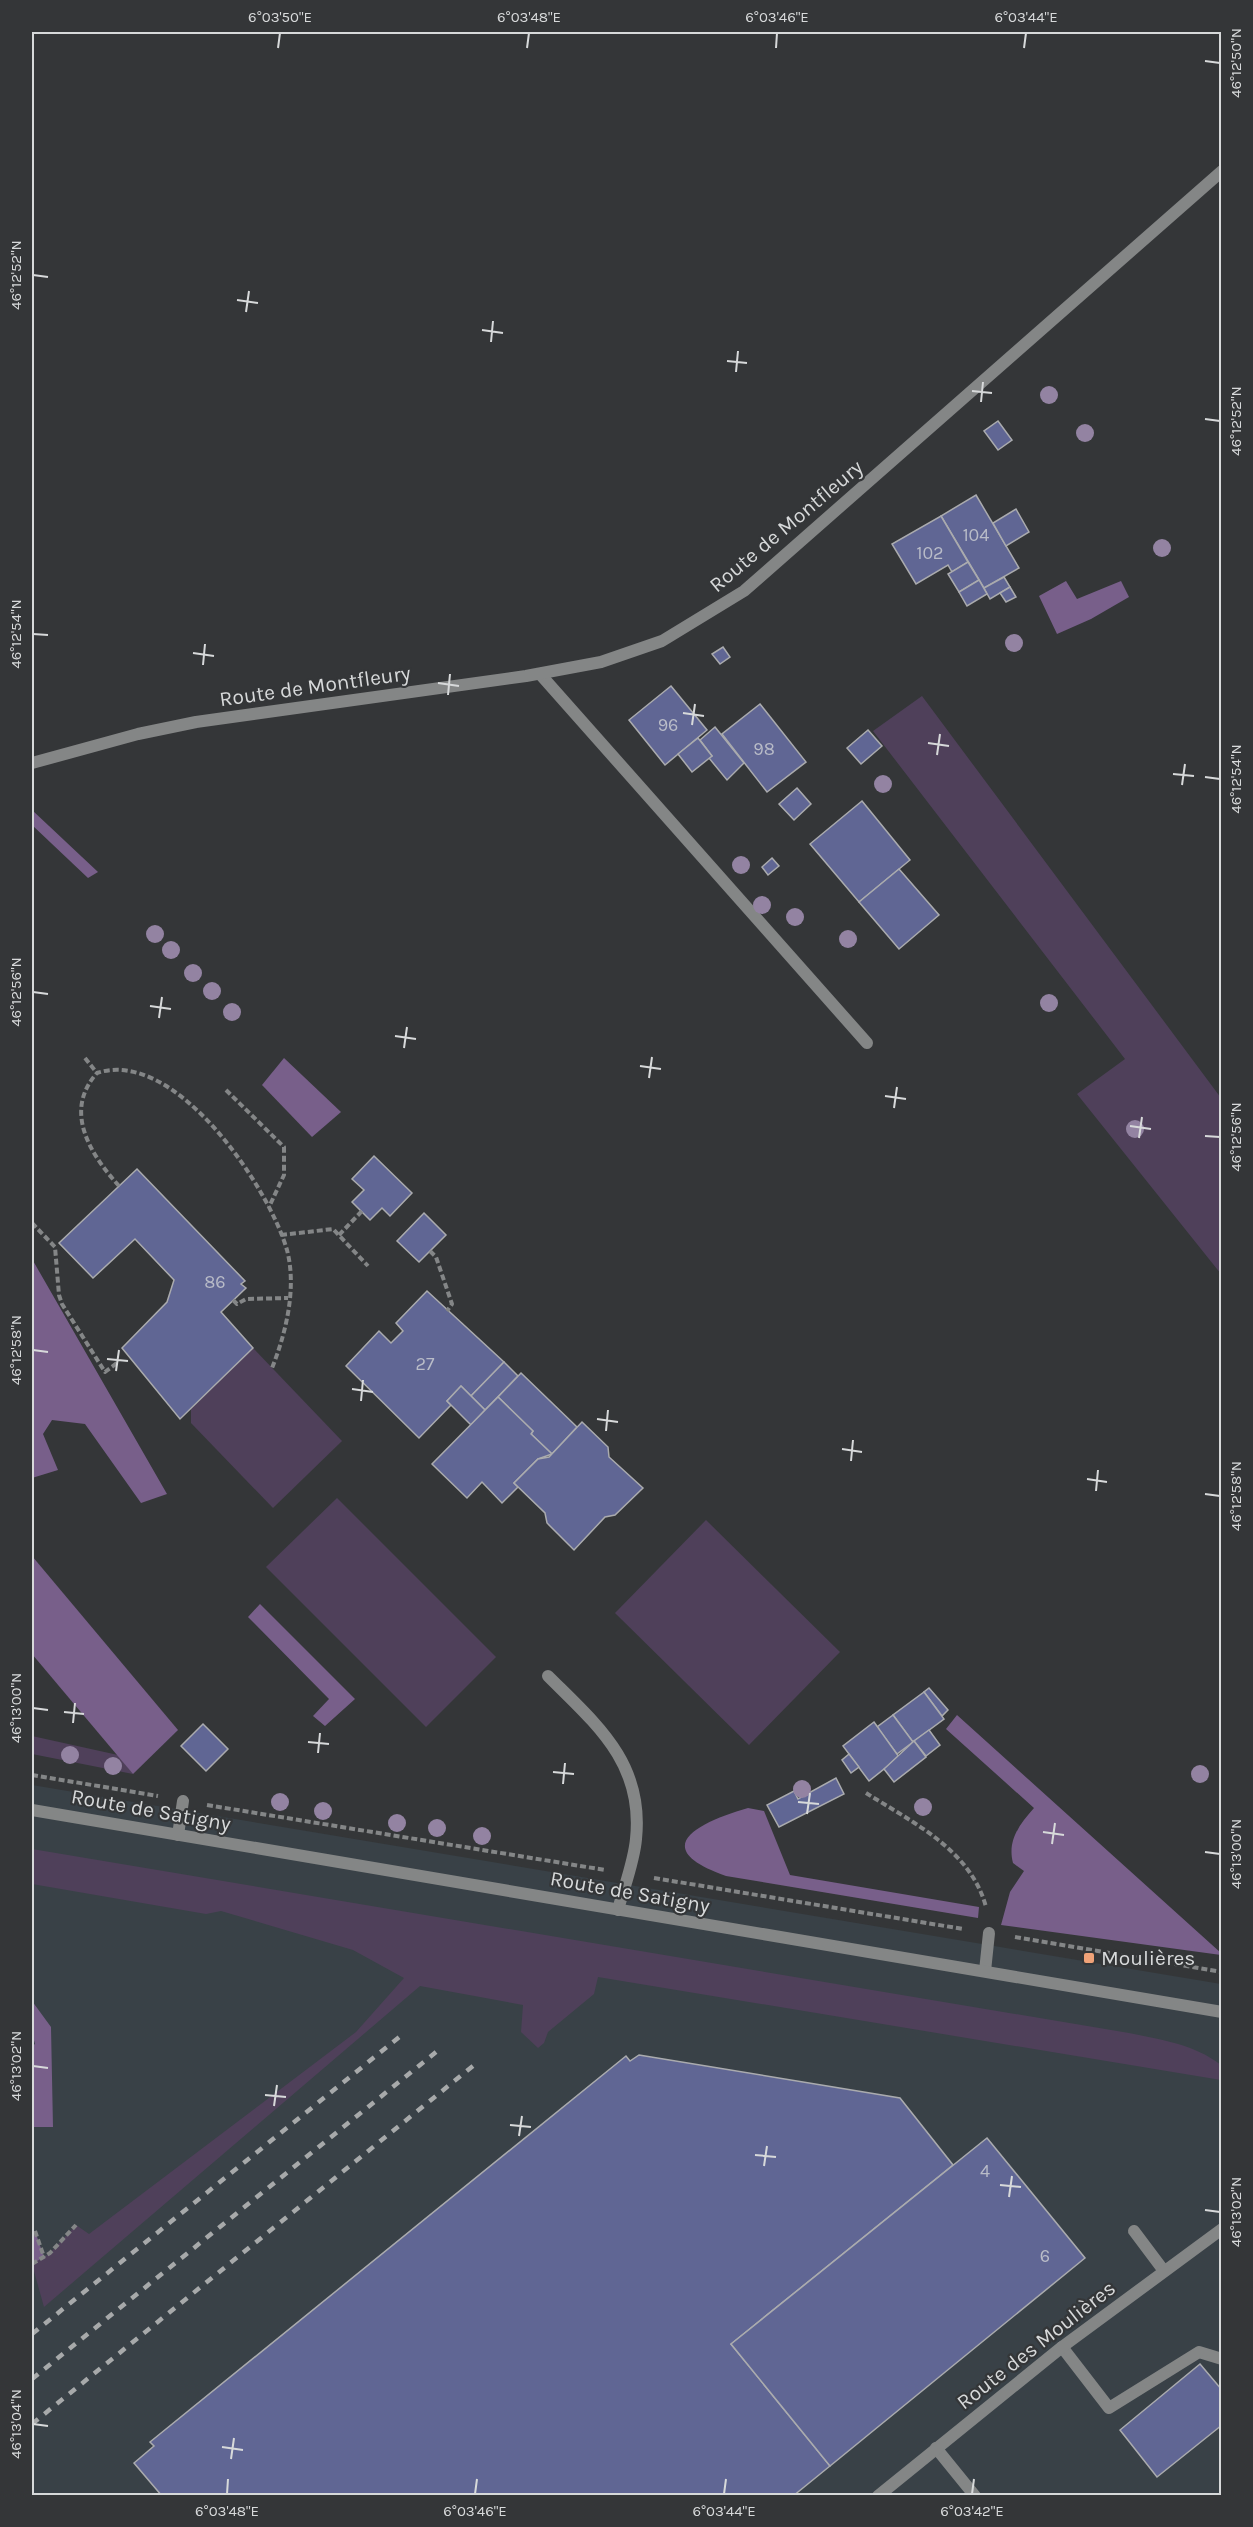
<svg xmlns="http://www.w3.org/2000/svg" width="1253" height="2527" viewBox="0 0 1253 2527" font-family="Karla,sans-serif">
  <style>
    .built { fill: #394147 }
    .green { fill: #4f405a }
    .forest { fill: #785f8a }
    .building { fill: #606694; stroke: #aaabae; stroke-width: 1.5 }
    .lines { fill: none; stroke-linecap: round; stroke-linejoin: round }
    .path { stroke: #848687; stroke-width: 4; stroke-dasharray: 6 3; stroke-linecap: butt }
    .service { stroke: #848686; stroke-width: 12 }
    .minor { stroke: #848686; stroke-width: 12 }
    .tertiary { stroke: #848686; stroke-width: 12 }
    .rail { stroke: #a7a9aa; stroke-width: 4.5; stroke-dasharray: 8 8; stroke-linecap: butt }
    .tree { fill: #9383a2 }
    .ticks { fill: none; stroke: #d7d9da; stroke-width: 2 }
    .poi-dot { fill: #f0a278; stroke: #343638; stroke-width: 2 }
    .labels { text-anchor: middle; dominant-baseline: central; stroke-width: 4.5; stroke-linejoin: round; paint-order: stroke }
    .number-label { font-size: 18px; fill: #b9bcc8 }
    .street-label { font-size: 21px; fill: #d7d9da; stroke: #343638 }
    .poi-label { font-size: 21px; fill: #d7d9da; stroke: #343638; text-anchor: start }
    .neatline { fill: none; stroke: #d7d9da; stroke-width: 2 }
    .ticks-label { font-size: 15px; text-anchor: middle; fill: #d7d9da }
  </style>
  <rect width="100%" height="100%" fill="#343638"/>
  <path class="built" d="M32,1785L1221,1984V2495H32Z"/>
  <g class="green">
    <path d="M922,696L1221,1098V1274L1077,1094L1125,1059L873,731Z"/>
    <path d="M253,1348L342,1441L273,1508L191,1423V1409Z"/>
    <path d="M337,1498L496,1657L426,1727L266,1567Z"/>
    <path d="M706,1520L840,1652L749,1745L615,1613Z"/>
    <path d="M32,1736L118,1755L133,1774L32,1754Z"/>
    <path d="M32,1849L1129,2033C1162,2040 1194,2044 1221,2065V2080L598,1977L594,1994L548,2032L544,2043L538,2048L521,2032L523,2005L420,1986L44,2307L32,2264L50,2253L76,2225L89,2234L356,2032L404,1978L353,1950L221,1911L206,1914L32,1884Z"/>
  </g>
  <g class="forest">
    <path d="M1066,581L1077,599L1121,581L1129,597L1091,619L1057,634L1039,596Z"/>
    <path d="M32,810L98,872L88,878L32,825Z"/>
    <path d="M284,1058L341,1112L312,1137L262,1085Z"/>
    <path d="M32,1259L167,1494L141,1503L85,1424L52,1420L43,1434L58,1470L32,1478Z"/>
    <path d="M32,1556L178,1730L133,1774L32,1654Z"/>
    <path d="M260,1604L355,1699L325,1726L313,1716L329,1699L248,1617Z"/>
    <path d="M957,1715L1221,1953V1955L1001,1925L1010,1892L1024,1871L1013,1863C1007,1840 1020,1824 1034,1808L946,1729Z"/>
    <path d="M748,1808L764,1811L790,1875L979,1907L978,1918L726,1876C646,1848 699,1822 748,1808Z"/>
    <path d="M32,2001L51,2027L53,2127H34L32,2145V2046L35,2044L32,2033Z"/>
    <path d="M32,2231H35L44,2257L32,2264Z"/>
  </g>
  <g class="building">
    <path d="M998,421L1012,440L998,450L984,431Z"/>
    <path d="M976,495L1019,568L984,588L941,516Z"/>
    <path d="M1016,509L1029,532L1006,546L993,523Z"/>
    <path d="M941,516L968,562L952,572L948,565L916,584L892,544Z"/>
    <path d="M968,562L979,580L959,592L948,574Z"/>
    <path d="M1004,577L1010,587L990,599L984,588Z"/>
    <path d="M979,580L987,594L967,606L959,592Z"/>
    <path d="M1010,587L1016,597L1006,602L1000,593Z"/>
    <path d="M723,647L730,657L720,664L712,654Z"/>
    <path d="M671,686L707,730L665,765L629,720Z"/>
    <path d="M760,704L806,762L767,792L722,734Z"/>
    <path d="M715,727L744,763L727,780L709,758L712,756L700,740Z"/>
    <path d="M868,730L882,746L861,764L847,748Z"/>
    <path d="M698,738L712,756L692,772L678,754Z"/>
    <path d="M797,788L811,804L794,820L779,804Z"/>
    <path d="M862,801L910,860L859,902L810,844Z"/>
    <path d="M772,858L779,866L768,875L762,867Z"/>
    <path d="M899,869L939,915L899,949L859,902Z"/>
    <path d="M374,1156L412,1193L390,1216L382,1208L370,1220L352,1202L364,1190L352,1179Z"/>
    <path d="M137,1169L245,1281L241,1284L246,1288L221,1312L253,1348L180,1419L122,1348L167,1302L174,1280L135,1239L93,1278L59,1243Z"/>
    <path d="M424,1213L446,1235L419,1262L397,1241Z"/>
    <path d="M427,1291L504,1362L471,1396L461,1386L447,1401L451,1405L419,1438L346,1366L379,1331L391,1343L403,1331L396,1323Z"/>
    <path d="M504,1362L518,1376L485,1410L471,1396Z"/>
    <path d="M521,1373L577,1427L552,1454L531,1434L533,1431L498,1397Z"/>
    <path d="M461,1386L485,1410L471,1425L447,1401Z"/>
    <path d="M498,1397L533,1431L531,1434L552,1454L538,1459L514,1483L518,1487L502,1503L482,1482L467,1498L432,1464Z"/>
    <path d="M582,1422L608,1447L609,1457L643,1488L615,1515L605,1517L574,1550L547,1523L545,1513L514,1483L538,1459L549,1457Z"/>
    <path d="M929,1688L948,1710L942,1716L924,1692Z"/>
    <path d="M924,1692L944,1719L913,1742L893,1715Z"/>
    <path d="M893,1715L913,1742L897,1754L877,1727Z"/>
    <path d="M874,1722L899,1757L869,1781L843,1746Z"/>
    <path d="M203,1724L228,1749L206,1771L181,1746Z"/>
    <path d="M929,1730L940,1745L926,1756L914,1741Z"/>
    <path d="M914,1741L926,1757L894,1782L884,1769Z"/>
    <path d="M849,1754L859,1767L851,1773L842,1760Z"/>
    <path d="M836,1778L844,1794L779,1827L767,1805L794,1791L798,1799Z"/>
    <path d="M639,2055L900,2098L953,2165L731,2344L830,2466L793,2496H162L134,2463L154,2446L150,2442L626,2056L630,2061Z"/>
    <path d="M987,2138L1085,2258L830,2466L731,2344Z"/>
    <path d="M1200,2364L1222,2390V2425L1157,2477L1120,2430Z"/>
  </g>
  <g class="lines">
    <g class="path">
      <path d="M85,1058L97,1073"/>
      <path d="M226,1090L284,1147V1175L269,1207"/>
      <path d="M119,1186C90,1154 63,1111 97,1073C175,1047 269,1187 287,1250C297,1288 286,1333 272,1368"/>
      <path d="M32,1223L55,1247L59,1295L62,1304L105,1372L117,1363"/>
      <path d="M281,1235L333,1229L368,1266"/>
      <path d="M339,1235L362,1211"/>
      <path d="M430,1251L436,1257L452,1304L447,1311"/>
      <path d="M233,1300L237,1304L246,1299L288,1298"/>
      <path d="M32,1775L158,1796"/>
      <path d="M866,1793C912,1822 971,1850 986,1907"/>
      <path d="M207,1805L605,1870"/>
      <path d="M654,1878L963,1929"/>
      <path d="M1015,1937L1222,1972"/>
      <path d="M35,2231L44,2257"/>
      <path d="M32,2264L50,2253L76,2225"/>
    </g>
    <g class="service">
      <path d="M540,674L867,1043"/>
      <path d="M548,1676C597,1725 644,1763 636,1839C634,1862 624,1887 618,1910"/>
      <path d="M178,1835L183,1801"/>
      <path d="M985,1971L989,1933"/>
      <path d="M1134,2231L1164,2271"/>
      <path d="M1062,2347L1109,2408L1199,2352L1222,2359"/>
      <path d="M936,2448L975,2496"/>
    </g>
    <g class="minor">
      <path d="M32,763L138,734L196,722L526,676L601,662L662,641L744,591L1222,171"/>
      <path d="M878,2496L1062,2347L1222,2229"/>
    </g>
    <path class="tertiary" d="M32,1810L1222,2012"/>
    <g class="rail">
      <path d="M32,2334L403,2034"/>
      <path d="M32,2379L436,2052"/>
      <path d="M32,2424L479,2061"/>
    </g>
  </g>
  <g class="tree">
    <circle cx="1049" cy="395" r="9"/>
    <circle cx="1085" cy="433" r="9"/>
    <circle cx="1162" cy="548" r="9"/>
    <circle cx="1014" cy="643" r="9"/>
    <circle cx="883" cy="784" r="9"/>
    <circle cx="741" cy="865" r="9"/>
    <circle cx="762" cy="905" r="9"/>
    <circle cx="795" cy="917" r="9"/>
    <circle cx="155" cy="934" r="9"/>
    <circle cx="848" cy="939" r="9"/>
    <circle cx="171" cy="950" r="9"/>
    <circle cx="193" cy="973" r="9"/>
    <circle cx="212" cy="991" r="9"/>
    <circle cx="1049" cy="1003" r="9"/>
    <circle cx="232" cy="1012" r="9"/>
    <circle cx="1135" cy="1129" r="9"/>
    <circle cx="70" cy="1755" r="9"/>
    <circle cx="113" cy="1766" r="9"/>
    <circle cx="1200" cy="1774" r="9"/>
    <circle cx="802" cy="1789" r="9"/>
    <circle cx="280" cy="1802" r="9"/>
    <circle cx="923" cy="1807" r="9"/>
    <circle cx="323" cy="1811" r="9"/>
    <circle cx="397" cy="1823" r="9"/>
    <circle cx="437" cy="1828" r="9"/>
    <circle cx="482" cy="1836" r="9"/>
  </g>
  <path class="ticks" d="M278,48L280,33M527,48L529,33M776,48L777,33M1024,48L1026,33M1205,61L1220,63M33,275L48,277M237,300L258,303M246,312L249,291M482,330L503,333M491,342L493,321M727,361L747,363M736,372L738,351M972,391L992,393M981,402L983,382M1205,419L1220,421M33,634L48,635M193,653L214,656M203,665L205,644M438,683L459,686M448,695L450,674M683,713L704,716M692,725L695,704M928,743L949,746M937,755L940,734M1173,774L1194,776M1205,777L1220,779M1182,785L1185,764M33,992L48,994M150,1006L171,1009M159,1018L162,997M395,1036L416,1039M404,1048L407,1027M640,1066L661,1069M649,1078L652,1057M885,1096L906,1099M894,1108L897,1087M1130,1126L1151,1129M1205,1136L1220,1137M1139,1138L1142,1117M33,1350L48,1352M107,1359L128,1361M116,1371L119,1350M352,1389L373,1392M361,1401L363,1380M597,1419L618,1422M606,1431L608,1410M842,1449L862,1452M851,1461L853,1440M1087,1479L1107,1482M1096,1491L1098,1470M1205,1494L1220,1496M33,1708L48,1710M64,1712L84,1714M73,1723L75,1703M308,1742L329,1744M318,1753L320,1733M553,1772L574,1774M563,1784L565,1763M798,1802L819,1804M807,1814L810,1793M1043,1832L1064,1835M1052,1844L1055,1823M1205,1852L1220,1854M33,2066L48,2068M265,2095L286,2097M274,2106L277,2085M510,2125L531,2127M519,2136L522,2116M755,2155L776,2157M764,2166L767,2146M1000,2185L1021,2187M1009,2197L1012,2176M1205,2210L1220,2212M33,2424L48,2426M222,2447L243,2450M231,2459L234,2438M227,2494L228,2479M475,2494L477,2479M724,2494L726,2479M972,2494L974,2479"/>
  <rect class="poi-dot" x="1083" y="1952" width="12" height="12" rx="3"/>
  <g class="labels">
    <g class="number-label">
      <text x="976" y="535">104</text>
      <text x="930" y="553">102</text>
      <text x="668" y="725">96</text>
      <text x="764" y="749">98</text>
      <text x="215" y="1282">86</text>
      <text x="425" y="1364">27</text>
      <text x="985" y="2171">4</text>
      <text x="1045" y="2256">6</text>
    </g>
    <g class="street-label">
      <text transform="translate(786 526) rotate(-40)">Route de Montfleury</text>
      <text transform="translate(315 686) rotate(-8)">Route de Montfleury</text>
      <text transform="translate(151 1810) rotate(10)">Route de Satigny</text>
      <text transform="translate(630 1892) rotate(10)">Route de Satigny</text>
      <text transform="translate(1036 2345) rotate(-38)">Route des Moulières</text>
    </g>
    <g class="poi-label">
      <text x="1101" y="1958">Moulières</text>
    </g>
  </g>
  <rect width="1253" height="2527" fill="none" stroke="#343638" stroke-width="66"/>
  <rect x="33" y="33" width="1187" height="2461" class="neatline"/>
  <g class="ticks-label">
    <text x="280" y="22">6°03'50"E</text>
    <text x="529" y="22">6°03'48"E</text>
    <text x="777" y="22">6°03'46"E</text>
    <text x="1026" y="22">6°03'44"E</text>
    <text transform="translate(1236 63) rotate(-90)" y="5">46°12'50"N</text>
    <text transform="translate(16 275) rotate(-90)" y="5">46°12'52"N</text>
    <text transform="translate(1236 421) rotate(-90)" y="5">46°12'52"N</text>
    <text transform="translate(16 634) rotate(-90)" y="5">46°12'54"N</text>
    <text transform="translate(1236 779) rotate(-90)" y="5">46°12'54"N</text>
    <text transform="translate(16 992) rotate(-90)" y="5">46°12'56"N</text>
    <text transform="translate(1236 1137) rotate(-90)" y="5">46°12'56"N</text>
    <text transform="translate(16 1350) rotate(-90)" y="5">46°12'58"N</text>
    <text transform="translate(1236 1496) rotate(-90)" y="5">46°12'58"N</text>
    <text transform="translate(16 1708) rotate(-90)" y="5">46°13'00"N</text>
    <text transform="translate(1236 1854) rotate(-90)" y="5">46°13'00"N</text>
    <text transform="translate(16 2066) rotate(-90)" y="5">46°13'02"N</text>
    <text transform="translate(1236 2212) rotate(-90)" y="5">46°13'02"N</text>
    <text transform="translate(16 2424) rotate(-90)" y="5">46°13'04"N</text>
    <text x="227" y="2516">6°03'48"E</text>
    <text x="475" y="2516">6°03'46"E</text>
    <text x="724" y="2516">6°03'44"E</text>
    <text x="972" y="2516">6°03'42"E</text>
  </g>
</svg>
